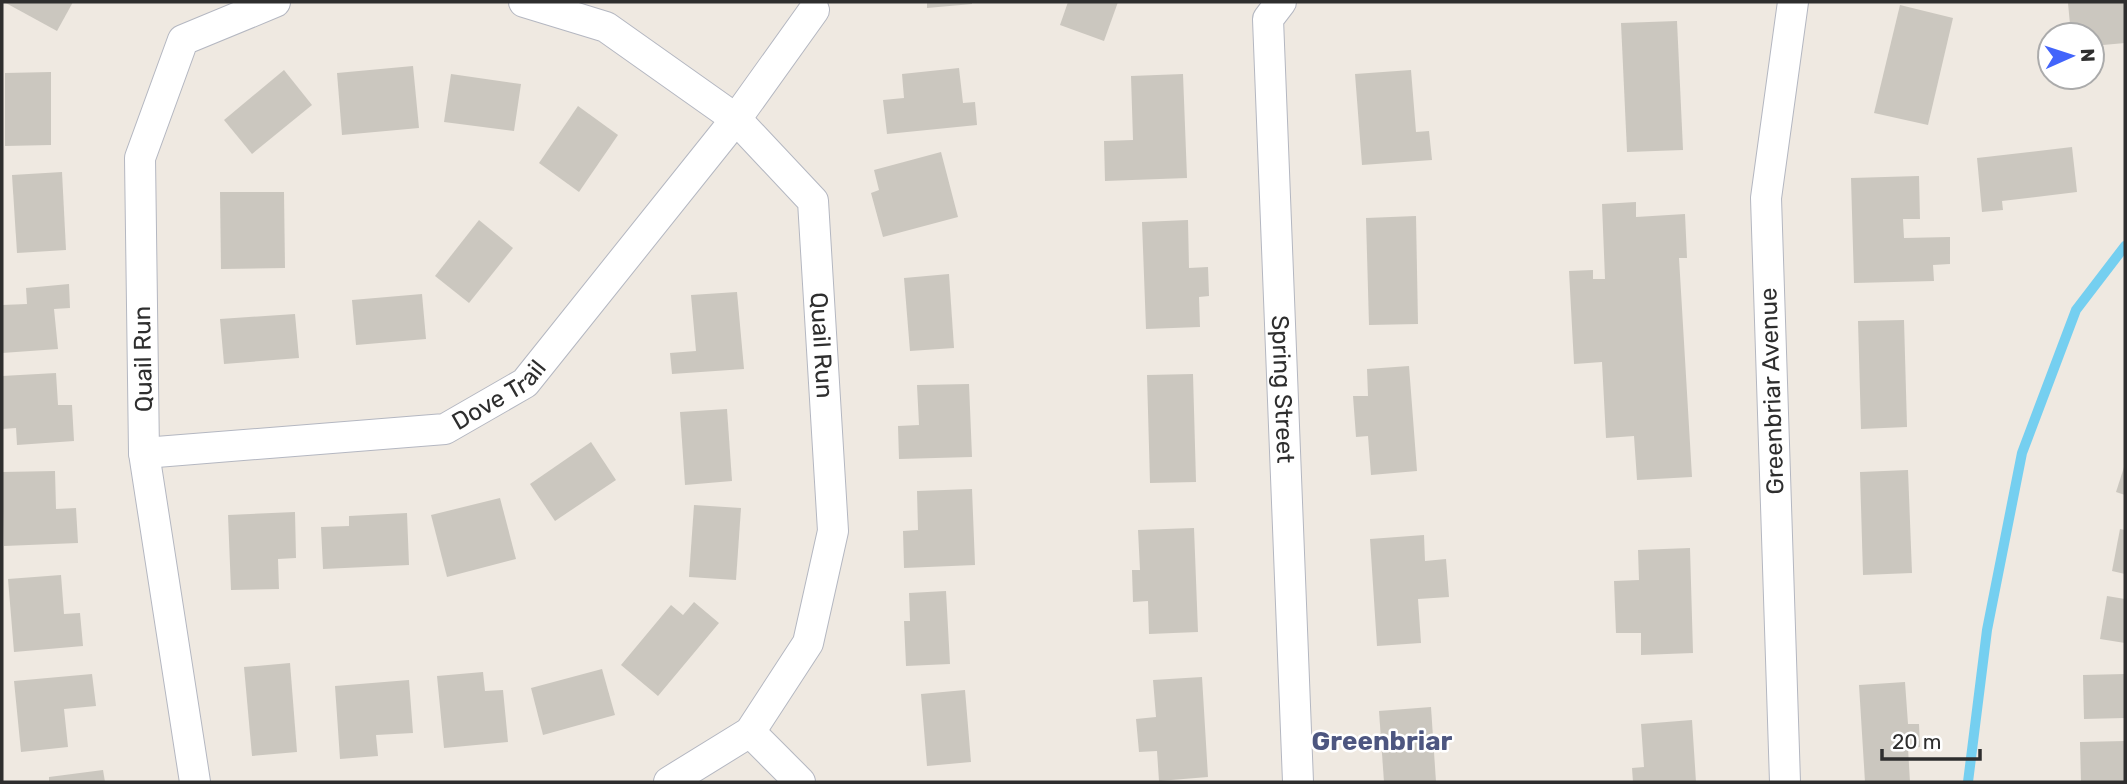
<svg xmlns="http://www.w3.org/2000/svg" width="2127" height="784" viewBox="0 0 2127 784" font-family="Rubik,sans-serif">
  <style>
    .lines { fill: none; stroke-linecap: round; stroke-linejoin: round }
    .stream { stroke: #75cff0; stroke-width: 10 }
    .building { fill: #cbc7bf }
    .street-casing { stroke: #b4b7c1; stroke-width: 32 }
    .street { stroke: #fff; stroke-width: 30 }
    .labels { text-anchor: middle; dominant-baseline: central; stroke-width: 5; stroke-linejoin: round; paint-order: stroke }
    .street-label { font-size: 24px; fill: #2e2e2e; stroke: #fff }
    .neighbourhood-label { font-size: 26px; font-weight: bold; fill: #4d5680; stroke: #fff }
  </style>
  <rect width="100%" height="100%" fill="#efe9e1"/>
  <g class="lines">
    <path class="stream" d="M1968,782L1987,630L2022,453L2076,310L2125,246"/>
  </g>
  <g class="building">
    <path d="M4,2H73L57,31Z"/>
    <path d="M927,2H972V4L927,8Z"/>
    <path d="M1068,2H1118L1104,41L1060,25Z"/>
    <path d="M2080,2H2125V43L2092,46V35H2071L2068,3Z"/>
    <path d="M1900,5L1953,18L1928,125L1874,113Z"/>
    <path d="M1677,21L1683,150L1627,152L1621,23Z"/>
    <path d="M413,66L419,128L342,135L337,73Z"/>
    <path d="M959,68L963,103L975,102L977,125L887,134L883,100L904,98L902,74Z"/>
    <path d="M284,70L312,105L252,154L224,120Z"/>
    <path d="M1411,70L1416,132L1429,131L1432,160L1362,165L1355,74Z"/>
    <path d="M51,72V145L5,146V73Z"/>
    <path d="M451,74L521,84L514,131L444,122Z"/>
    <path d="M1183,74L1187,178L1105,181L1104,141L1133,140L1131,76Z"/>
    <path d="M578,106L618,135L579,192L539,163Z"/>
    <path d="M2072,147L2077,192L2002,201L2003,210L1982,212L1977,158Z"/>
    <path d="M941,152L958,217L883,237L871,193L879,190L874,170Z"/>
    <path d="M62,172L66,250L17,253L12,175Z"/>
    <path d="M1919,176L1920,219H1903L1904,238L1950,237V264L1933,265L1934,281L1854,283L1851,178Z"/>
    <path d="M220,192H284L285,268L221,269Z"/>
    <path d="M1636,202V217L1685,214L1687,258H1679L1692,477L1637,480L1634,436L1606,438L1602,362L1574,364L1569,271L1593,270V279H1605L1602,204Z"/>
    <path d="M1416,216L1418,324L1369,325L1366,218Z"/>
    <path d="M479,220L513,248L469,303L435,276Z"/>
    <path d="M1188,220L1189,268L1208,267L1209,296L1199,297L1200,327L1146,329L1142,222Z"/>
    <path d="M949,274L954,348L910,351L904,278Z"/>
    <path d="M69,284L70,308L54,309L58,349L2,353V305L27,304L26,288Z"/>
    <path d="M737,292L744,369L672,374L670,353L696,351L691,295Z"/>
    <path d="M422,294L426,339L356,345L352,300Z"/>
    <path d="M295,314L299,358L224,364L220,319Z"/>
    <path d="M1904,320L1907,427L1861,429L1858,321Z"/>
    <path d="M1409,366L1417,471L1371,475L1368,436L1356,437L1353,396H1368L1367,369Z"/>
    <path d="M56,373L58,405H72L74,441L17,445L16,428L2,429V376Z"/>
    <path d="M1193,374L1196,482L1150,483L1147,375Z"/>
    <path d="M969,384L972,457L899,459L898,426L919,425L917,385Z"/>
    <path d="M727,409L732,481L685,485L680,412Z"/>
    <path d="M591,442L616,480L555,521L530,484Z"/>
    <path d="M2125,464V495L2116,492Z"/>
    <path d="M1908,470L1912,573L1863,575L1860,472Z"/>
    <path d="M55,471L56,509L76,508L78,543L4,546L2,472Z"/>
    <path d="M972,489L975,565L904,568L903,531L918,530L917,491Z"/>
    <path d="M500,498L516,559L447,577L431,515Z"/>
    <path d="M694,505L741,508L736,580L689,577Z"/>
    <path d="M295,512L296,558L278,559L279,589L231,590L228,515Z"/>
    <path d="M407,513L409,565L323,569L321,527L349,526V516Z"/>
    <path d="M1194,528L1198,632L1149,634L1148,601L1133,602L1132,570H1140L1138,530Z"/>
    <path d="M2120,529L2125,530V574L2112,571Z"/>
    <path d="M1424,535L1425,561L1446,559L1449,597L1418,599L1421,643L1377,646L1370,539Z"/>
    <path d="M1690,548L1693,653L1641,655V633H1616L1614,581L1639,580L1638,550Z"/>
    <path d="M61,575L64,614L80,613L83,646L14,652L8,579Z"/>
    <path d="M946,591L950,664L906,666L904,621H910L909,593Z"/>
    <path d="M2107,596L2125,599V643L2100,639Z"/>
    <path d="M694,602L719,623L658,696L621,665L671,605L683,615Z"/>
    <path d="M290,663L297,752L252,756L244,667Z"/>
    <path d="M602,669L615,715L543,735L531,688Z"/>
    <path d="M483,672L485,691L503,690L508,742L444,748L437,676Z"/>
    <path d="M92,674L96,706L64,709L68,747L21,752L14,681Z"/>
    <path d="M2125,674V718L2084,719L2083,675Z"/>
    <path d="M1202,677L1208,777L1159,781L1157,751L1139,752L1136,719L1156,717L1153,680Z"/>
    <path d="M409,680L413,733L376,735L378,756L340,759L335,686Z"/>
    <path d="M1905,682L1908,724H1919L1920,747L1908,748L1910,782H1865L1859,685Z"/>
    <path d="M965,690L971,762L927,766L921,694Z"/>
    <path d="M1431,707L1436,782H1384L1379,711Z"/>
    <path d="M1692,720L1696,782H1633L1632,768L1644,767L1641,724Z"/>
    <path d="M2125,741V782H2081L2080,742Z"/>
    <path d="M103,770L105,782H49V777Z"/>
  </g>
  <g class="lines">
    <g class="street-casing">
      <g id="street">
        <path id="s1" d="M524,2L606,27L736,119L813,201L833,531L808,643L750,732L669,782"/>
        <path id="s2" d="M1281,2L1268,19L1298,782"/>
        <path id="s3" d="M144,453L445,429L525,383L736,119L814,10"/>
        <path d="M750,732L800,782"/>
        <path d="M195,782L144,453L140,158L183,40L275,2"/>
        <path d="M1785,782L1766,198L1793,2"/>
      </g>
    </g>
    <use href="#street" class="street"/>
  </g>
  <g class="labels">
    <g class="street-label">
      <text stroke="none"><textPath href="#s1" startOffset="502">Quail Run</textPath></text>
      <text transform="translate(143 359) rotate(-91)">Quail Run</text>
      <text stroke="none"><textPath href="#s2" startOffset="392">Spring Street</textPath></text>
      <text stroke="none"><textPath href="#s3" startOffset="366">Dove Trail</textPath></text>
      <text transform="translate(1772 391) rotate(-92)">Greenbriar Avenue</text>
    </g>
    <g class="neighbourhood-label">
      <text x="1382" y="741">Greenbriar</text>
    </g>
  </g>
  <rect width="2127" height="784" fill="none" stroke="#2e2e2e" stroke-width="7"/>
  <g transform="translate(2071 56) rotate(87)"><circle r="33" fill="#ffffff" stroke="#ababab" stroke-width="2"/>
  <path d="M0-5L12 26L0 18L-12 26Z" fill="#4264fb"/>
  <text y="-10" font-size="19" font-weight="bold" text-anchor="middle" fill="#2e2e2e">N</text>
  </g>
  <path d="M1882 749v10h98v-10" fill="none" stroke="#2e2e2e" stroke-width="3.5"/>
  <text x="1892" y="749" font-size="21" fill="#2e2e2e" stroke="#ffffff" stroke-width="5" paint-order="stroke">20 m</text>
</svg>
